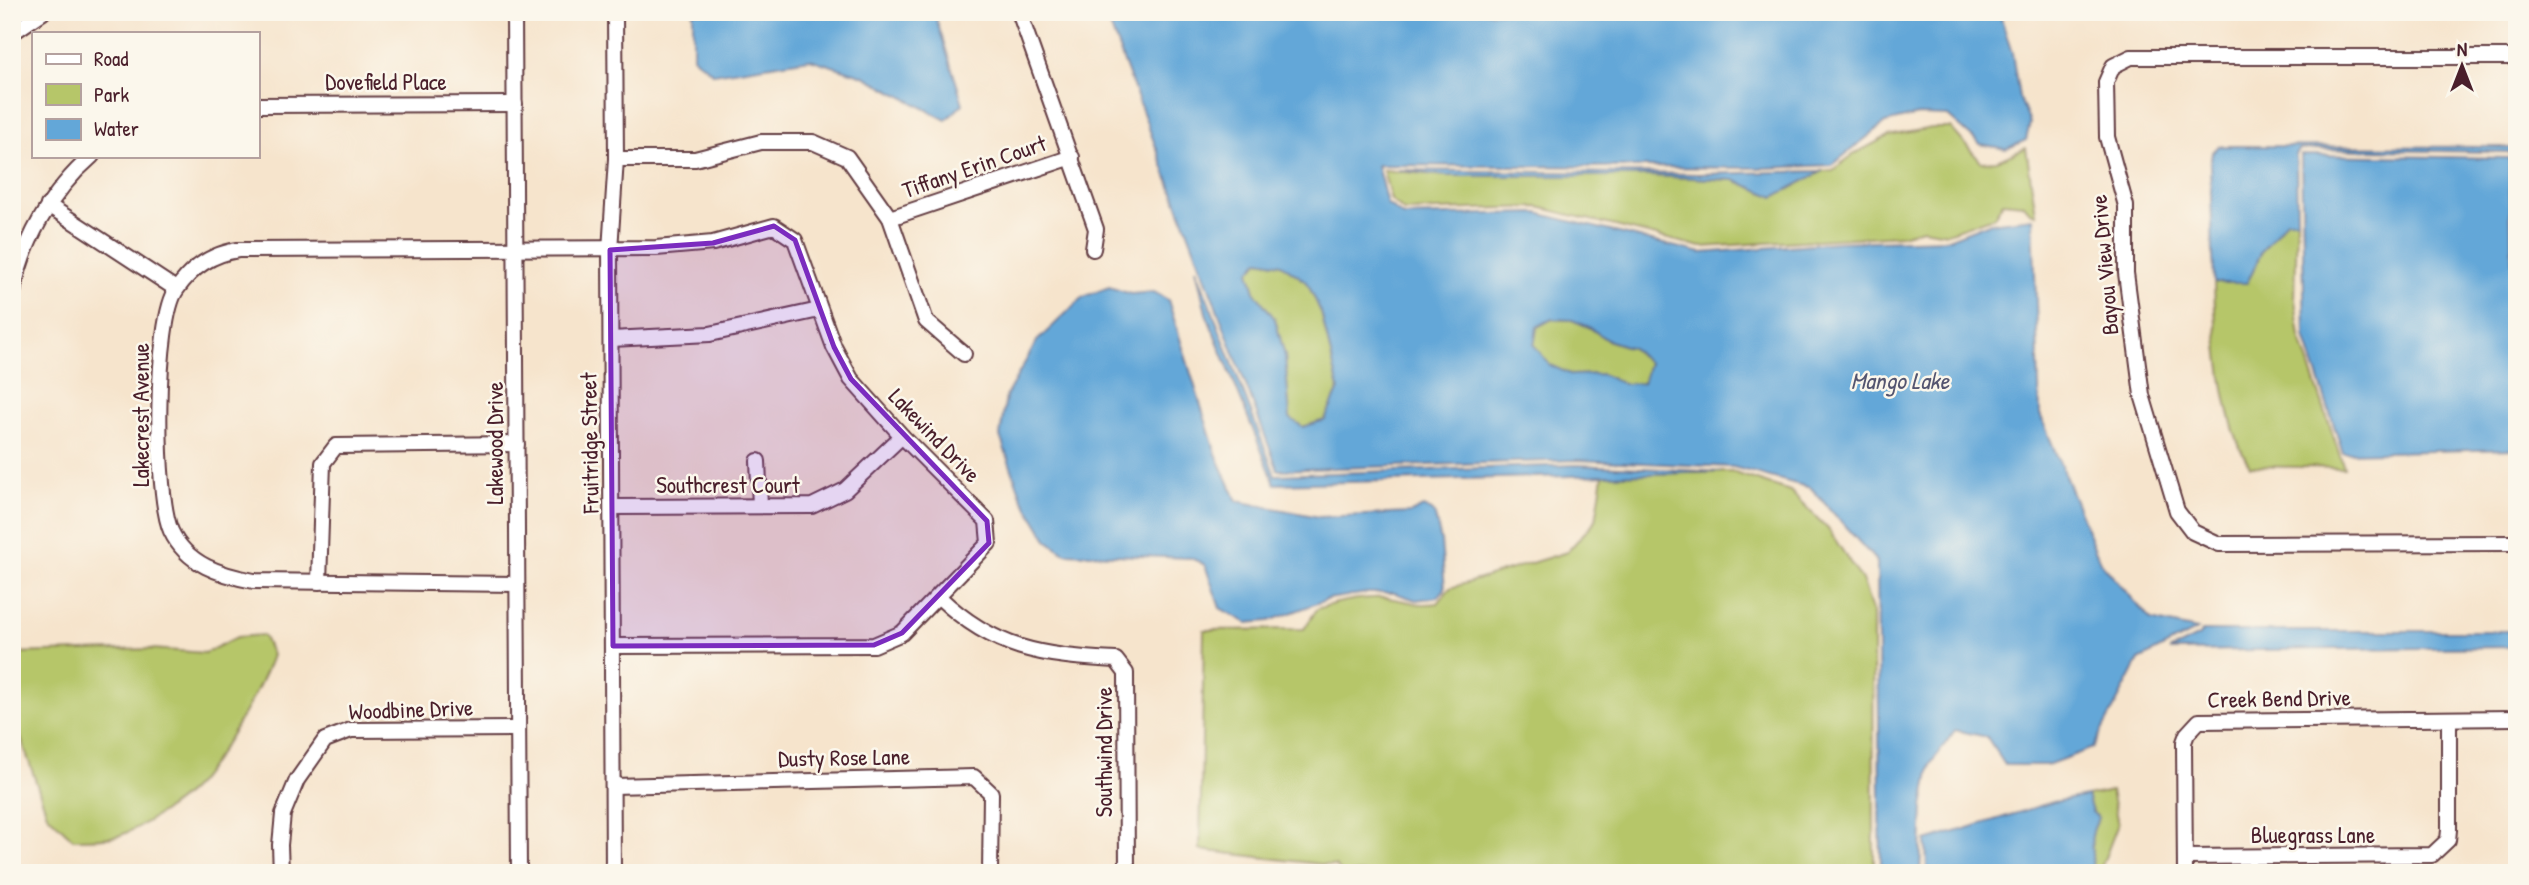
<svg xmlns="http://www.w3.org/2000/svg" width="2529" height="885" viewBox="0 0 2529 885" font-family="'Patrick Hand',sans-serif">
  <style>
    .green { fill: #b6c669; stroke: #80724a; stroke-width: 2 }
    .water { fill: #63a7d8; stroke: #566382; stroke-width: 2; fill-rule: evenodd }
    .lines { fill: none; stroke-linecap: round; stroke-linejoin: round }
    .minor-casing { stroke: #643d43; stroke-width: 18 }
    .minor { stroke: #fff; stroke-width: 14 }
    .marked { fill: #7b2cbf; fill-opacity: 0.2; stroke: #7b2cbf; stroke-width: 5; stroke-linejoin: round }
    .labels { text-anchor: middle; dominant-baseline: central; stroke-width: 5; stroke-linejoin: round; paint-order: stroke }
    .street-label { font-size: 23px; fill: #4a1f2b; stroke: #fbf7ec }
    .water-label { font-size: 24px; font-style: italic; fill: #545570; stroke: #fbf7ec }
  </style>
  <rect width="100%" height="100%" fill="#fbf7ec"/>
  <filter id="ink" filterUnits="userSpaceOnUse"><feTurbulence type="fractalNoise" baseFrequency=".0143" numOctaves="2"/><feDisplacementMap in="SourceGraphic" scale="14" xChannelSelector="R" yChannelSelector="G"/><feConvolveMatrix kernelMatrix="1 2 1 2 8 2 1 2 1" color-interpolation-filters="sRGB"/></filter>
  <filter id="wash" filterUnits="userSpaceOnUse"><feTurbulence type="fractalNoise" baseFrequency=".00686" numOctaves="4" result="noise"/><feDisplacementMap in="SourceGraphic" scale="28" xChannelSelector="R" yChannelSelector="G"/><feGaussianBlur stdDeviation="1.57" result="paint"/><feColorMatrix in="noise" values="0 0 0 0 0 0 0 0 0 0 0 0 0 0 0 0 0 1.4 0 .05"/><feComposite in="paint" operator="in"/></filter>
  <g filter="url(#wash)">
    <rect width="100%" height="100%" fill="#f6e4cc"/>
    <g class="green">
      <path d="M1932,128H1951L1981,162L1997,161L2026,148L2036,214L2030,212L2023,204L2003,202L1994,217L1947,233L1922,229L1901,235L1701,247L1538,207L1404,211L1391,200L1383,170L1447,176H1651L1734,180L1774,197L1823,171L1833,170L1854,154L1888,136Z"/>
      <path d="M2286,220H2297L2295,300L2300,337L2344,468L2250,466C2223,427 2215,332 2214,283H2247L2262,251Z"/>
      <path d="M1259,260L1281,264L1307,282L1321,312L1339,389L1325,420L1303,427L1290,418L1285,356L1275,319L1256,294L1249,272Z"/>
      <path d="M1552,319L1572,320L1589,327L1607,340L1632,348L1649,363L1643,384H1624L1601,374L1572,375L1550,366L1534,345L1537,327Z"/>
      <path d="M1732,472L1790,491L1828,529L1863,582L1873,614L1874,873H1342L1336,866L1200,850L1204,630L1304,629L1317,609C1339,601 1371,595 1394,599C1414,602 1417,606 1438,603L1450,588L1567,552L1596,520L1603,475Z"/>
      <path d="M263,635L272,655C262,687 222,753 200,780C185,799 144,826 121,835C107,840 88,838 73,839L47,814L12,712V653L152,649L205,653L237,637Z"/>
      <path d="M2111,791L2118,824L2099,873H2088L2092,870C2094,847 2086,840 2099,818L2092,812L2087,796Z"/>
    </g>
    <g class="water">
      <path d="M693,12H934L963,104L946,120L864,76L810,59L714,74L693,57Z"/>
      <path d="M1105,12H1999L2012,53L2019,97L2030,123L2026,140L2006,149L1980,144L1948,116L1918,115L1885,123L1832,165L1765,168L1377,165L1387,204L1403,216L1537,213L1701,253L1839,242L1948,239L1989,223L2033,218L2040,414L2100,562L2151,620L2197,630L2139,660L2093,748L2047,765H2005L1987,737L1955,730L1930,765L1923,807L1920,873H1881L1877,562L1811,488L1733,467L1577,460L1278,470ZM1259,260L1281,264L1307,282L1321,312L1339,389L1325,420L1303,427L1290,418L1285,356L1275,319L1256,294L1249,272ZM1552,319L1572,320L1589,327L1607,340L1632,348L1649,363L1643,383L1624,384L1601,374L1572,375L1550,365L1534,345L1537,327Z"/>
      <path d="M2219,146L2512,147L2517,152V230L2514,158L2509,152L2300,149L2296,155L2297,220H2286L2262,251L2247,283H2214L2210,165L2212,153Z"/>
      <path d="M2301,155L2509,158L2517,449L2343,453L2305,337Z"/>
      <path d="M1398,170L1698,174L1823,171L1774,197L1734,180L1651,176H1447Z"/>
      <path d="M1196,268L1275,475L1577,465L1721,472L1275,484L1206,313Z"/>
      <path d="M1109,287L1131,294L1154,292L1168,300L1216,454L1237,501L1319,517L1411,513L1423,507L1434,512L1441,541L1445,589L1438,597L1416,600L1395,593H1367L1328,599L1269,621L1247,623L1220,608L1205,565L1191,558L1065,553L1048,541L1022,498L1000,436L1006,396L1037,341L1083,297Z"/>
      <path d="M2202,631H2517V647L2169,651L2199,636Z"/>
      <path d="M2087,796L2092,812L2099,818C2086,840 2094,847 2092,870L2088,873H1927L1926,841L2053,802Z"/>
    </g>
  </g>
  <g filter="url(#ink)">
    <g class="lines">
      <g class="minor-casing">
        <g id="minor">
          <path d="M514,12L519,873"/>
          <path d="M1019,12L1096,229L1093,249"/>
          <path d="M12,33L43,12"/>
          <path d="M2517,57H2131L2113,66L2106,82L2107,137L2126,206V273L2142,395L2177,511L2193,532L2219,544L2517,543"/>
          <path d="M257,105L515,104"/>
          <path d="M616,159H695L761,142H813L847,157L890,218L926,321L964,354"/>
          <path d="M48,205L176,289"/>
          <path d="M890,218L1072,157"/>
          <path d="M12,298C21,244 51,191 92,156"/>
          <path d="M611,339L710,334L819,310"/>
          <path d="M758,461L760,506"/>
          <path d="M613,507L812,506L845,490L902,436"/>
          <path d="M319,582L323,463L336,446L517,444"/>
          <path d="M517,584L254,581C221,575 187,565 171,531C155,496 154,320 177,289C192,267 212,254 238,250L656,248L713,243L774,226L795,240L834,347L851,379L902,436L987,521L989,543L902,633L874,645L613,646"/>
          <path d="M939,597C995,650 1041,656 1116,660L1126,673L1127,873"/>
          <path d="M613,786L974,777L991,793L990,873"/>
          <path d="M2185,857L2432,855L2448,840L2449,830V719"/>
          <path d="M281,873L280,845L283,814L297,780L325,740L351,730L518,729"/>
          <path d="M613,873L610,250L616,159L615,12"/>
          <path d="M2185,873L2184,742L2187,734L2199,721L2517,718"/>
        </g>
      </g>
      <use href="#minor" class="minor"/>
    </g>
  </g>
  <path class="marked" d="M774,226L795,240L834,347L851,379L987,521L989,543L902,633L874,645L613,646L610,250L713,243Z"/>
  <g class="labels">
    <g class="street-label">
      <text x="386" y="81">Dovefield Place</text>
      <text transform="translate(974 166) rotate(-19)">Tiffany Erin Court</text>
      <text transform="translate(2104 265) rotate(-95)">Bayou View Drive</text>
      <text transform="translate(140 415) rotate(-90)">Lakecrest Avenue</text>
      <text transform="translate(935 435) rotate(46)">Lakewind Drive</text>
      <text transform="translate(494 443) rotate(-90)">Lakewood Drive</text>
      <text transform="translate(589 443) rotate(-91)">Fruitridge Street</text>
      <text x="728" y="484">Southcrest Court</text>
      <text transform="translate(2279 698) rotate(-1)">Creek Bend Drive</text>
      <text transform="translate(411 709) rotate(-2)">Woodbine Drive</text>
      <text transform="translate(1103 752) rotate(-90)">Southwind Drive</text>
      <text transform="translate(844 757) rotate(-1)">Dusty Rose Lane</text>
      <text x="2313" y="834">Bluegrass Lane</text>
    </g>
    <g class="water-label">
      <text x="1900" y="380">Mango Lake</text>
    </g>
  </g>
  <rect width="2529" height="885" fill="none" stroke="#fbf7ec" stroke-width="42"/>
  <rect x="32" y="32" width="228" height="126" fill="#fbf7ec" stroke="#b4a19f" stroke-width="2"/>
  <rect x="46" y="54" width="35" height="10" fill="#ffffff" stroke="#b4a19f" stroke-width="2"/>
  <text x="94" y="66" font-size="21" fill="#4a1f2b">Road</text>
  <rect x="46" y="84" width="35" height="21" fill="#b6c669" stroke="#b4a19f" stroke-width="2"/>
  <text x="94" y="102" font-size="21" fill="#4a1f2b">Park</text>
  <rect x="46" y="119" width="35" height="21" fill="#63a7d8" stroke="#b4a19f" stroke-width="2"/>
  <text x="94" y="136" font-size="21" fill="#4a1f2b">Water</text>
  <g transform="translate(2462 66)" stroke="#fbf7ec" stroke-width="5" paint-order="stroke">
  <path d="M0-5L12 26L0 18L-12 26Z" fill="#4a1f2b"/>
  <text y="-10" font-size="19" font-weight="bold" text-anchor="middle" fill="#4a1f2b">N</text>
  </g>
</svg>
